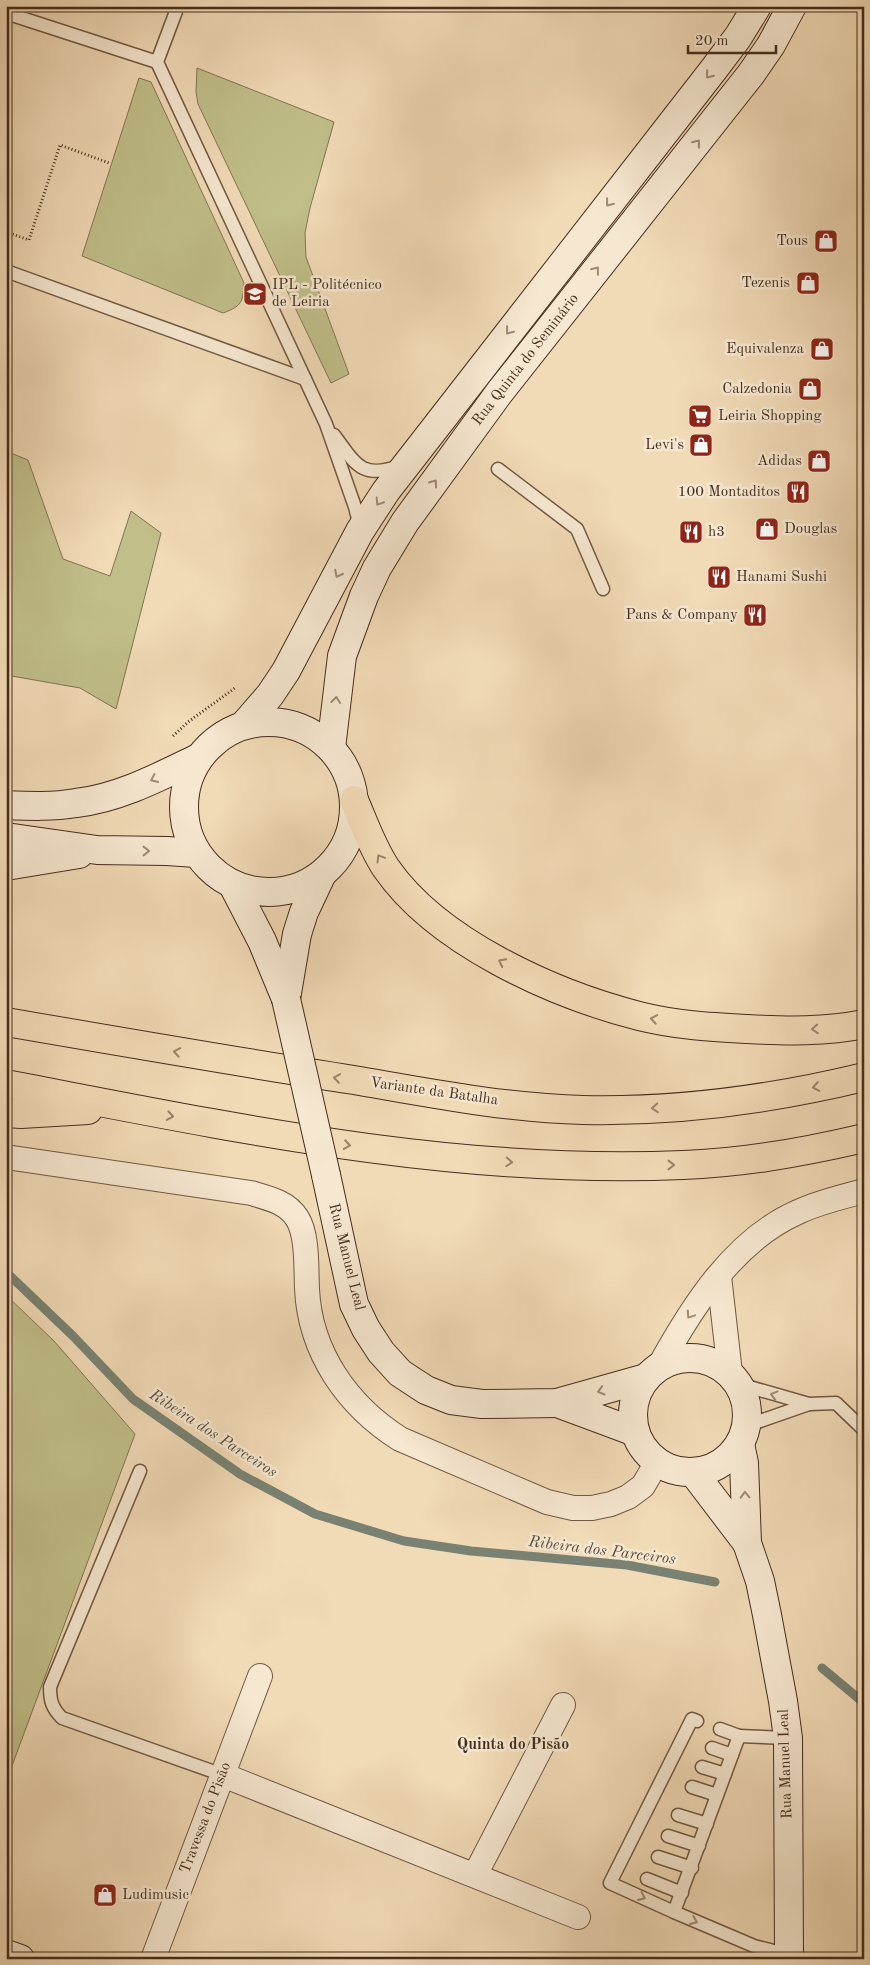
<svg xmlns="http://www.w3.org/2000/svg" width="870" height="1965" viewBox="0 0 870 1965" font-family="'Old Standard TT',serif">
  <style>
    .green { fill: #c0be89; stroke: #827552 }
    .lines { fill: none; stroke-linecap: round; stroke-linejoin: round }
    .stream { stroke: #798272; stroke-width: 9 }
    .lane-casing { stroke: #705842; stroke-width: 15 }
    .street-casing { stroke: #705842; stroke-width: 26 }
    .secondary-casing { stroke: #452c1c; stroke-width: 30 }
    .highway-casing { stroke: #452c1c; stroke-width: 30 }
    .path { stroke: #452c1c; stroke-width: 3; stroke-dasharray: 1 2.5; stroke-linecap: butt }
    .lane { stroke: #f6e7d0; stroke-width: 12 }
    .street { stroke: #f6e7d0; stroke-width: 24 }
    .secondary { stroke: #f6e7d0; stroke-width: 28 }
    .highway { stroke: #f1dab6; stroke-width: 28 }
    .secondary-bridge-casing { stroke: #452c1c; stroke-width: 30; stroke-linecap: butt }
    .secondary-bridge { stroke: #f6e7d0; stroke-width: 28 }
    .oneway { stroke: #9e8a76 }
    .oneway2 { stroke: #9b8369 }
    .labels { text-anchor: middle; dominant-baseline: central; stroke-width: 5; stroke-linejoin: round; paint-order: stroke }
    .poi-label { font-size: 15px; fill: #452c1c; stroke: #f6e7d0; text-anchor: end }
    .street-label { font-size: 15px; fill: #452c1c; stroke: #f6e7d0 }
    .water-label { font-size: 16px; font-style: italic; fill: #564939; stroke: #f6e7d0 }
    .neighbourhood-label { font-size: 16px; font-weight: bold; fill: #452c1c; stroke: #f6e7d0 }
  </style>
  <rect width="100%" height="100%" fill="#f1dab6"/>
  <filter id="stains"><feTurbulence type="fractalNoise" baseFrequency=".004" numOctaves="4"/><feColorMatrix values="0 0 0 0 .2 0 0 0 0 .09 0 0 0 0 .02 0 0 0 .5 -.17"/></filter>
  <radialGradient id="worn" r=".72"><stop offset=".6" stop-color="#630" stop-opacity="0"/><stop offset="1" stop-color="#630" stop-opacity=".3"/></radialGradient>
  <g class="green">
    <path d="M197,68L334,122L310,208L305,233L306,257L349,374L331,383L198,104L196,92Z"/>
    <path d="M139,78L151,82L244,283C243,302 242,306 223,313L82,256Z"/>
    <path d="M6,451L28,460L63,559L110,576L131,511L161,533L116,709L80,688L6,675Z"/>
    <path d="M6,1295L54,1341L135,1434L6,1782Z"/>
  </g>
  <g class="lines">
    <g class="stream">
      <path d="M6,1272L73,1336L133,1399L240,1474L315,1514L404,1541L471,1551L627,1565L715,1582"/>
      <path d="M822,1668L864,1703"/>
    </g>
    <g class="lane-casing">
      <g id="lane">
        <path d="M178,6L157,62L326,424L355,507L360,527"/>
        <path d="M6,13L157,62"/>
        <path d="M6,271L305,379"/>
        <path d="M334,435C355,463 361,480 399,466"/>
        <path d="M498,469L577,529L603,589"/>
        <path d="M739,1384L809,1404L836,1403L864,1430"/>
        <path d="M746,1426L809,1404"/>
        <path d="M140,1471L50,1687C50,1701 52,1708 62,1718L223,1775"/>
        <path d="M720,1729L739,1736"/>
        <path d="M788,1738L739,1736L674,1912L754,1946L789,1955"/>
        <path d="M712,1748L732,1755"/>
        <path d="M702,1767L725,1774"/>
        <path d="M692,1787L717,1795"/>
        <path d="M678,1815L707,1824"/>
        <path d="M668,1836L699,1846"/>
        <path d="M658,1857L692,1868"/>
        <path d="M647,1879L682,1893"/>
        <path d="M674,1912L610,1883L692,1719L697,1721"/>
      </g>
    </g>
    <g class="street-casing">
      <g id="street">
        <path d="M6,1157L251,1193C268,1198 287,1202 297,1218C308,1235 306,1269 307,1289C310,1353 348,1406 400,1439L547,1502L573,1508H592L611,1504L628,1497L643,1486L657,1462"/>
        <path d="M719,1276L730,1373"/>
        <path d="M660,1365C692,1307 734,1240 798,1212C819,1202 842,1197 864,1191"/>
        <path d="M223,1775L578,1917"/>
        <path d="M475,1875L563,1705"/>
        <path d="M153,1959L260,1676"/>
      </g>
    </g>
    <g class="secondary-casing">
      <g id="secondary">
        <circle cx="269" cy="807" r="85"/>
        <path d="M244,725L270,695L286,671L360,531L386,491L714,69L738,37L757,6"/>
        <path d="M331,748L342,656L364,596L377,568L405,522L499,393L751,74L771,45L792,6"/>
        <path d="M6,805C29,806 53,807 76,803C119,798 159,777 198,758"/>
        <path d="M6,837L97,850L167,851L196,853"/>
        <path d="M6,866L79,854"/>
        <path d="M233,885L262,941L286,999"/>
        <path d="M286,999L297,934L304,912L321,876"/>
        <path d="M326,1175L354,1304L366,1329L381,1352L400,1373L426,1390L451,1400L482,1404L557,1403L646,1378"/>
        <circle cx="690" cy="1415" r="57"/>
        <path d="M557,1403L635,1432"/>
        <path d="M740,1444L744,1463L747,1543L760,1581L767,1615L783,1701L788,1738L789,1959"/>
        <path d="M693,1472L747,1543"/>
        <path d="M6,1954L20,1959"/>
      </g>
    </g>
    <g class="highway-casing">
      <g id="highway">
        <path d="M354,800C364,823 372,847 386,868C437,942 553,994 639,1016C674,1025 711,1027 747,1029C786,1031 826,1032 864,1024"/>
        <path d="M6,1022C122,1042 238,1062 354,1080C430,1093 506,1108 583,1110C677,1112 773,1099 864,1077"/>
        <path d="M6,1084C230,1127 454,1175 683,1165C744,1163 805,1152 864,1138"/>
        <path d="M6,1113L21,1114L88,1110"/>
      </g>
    </g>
    <g class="path">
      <path d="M6,232L29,240L60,145L109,163"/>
      <path d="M173,736L188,722L235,688"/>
    </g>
    <use href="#lane" class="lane"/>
    <use href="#street" class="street"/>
    <use href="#secondary" class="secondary"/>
    <use href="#highway" class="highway"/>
    <g class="secondary-bridge-casing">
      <path id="secondary-bridge" d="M286,999L326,1175"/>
    </g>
    <use href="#secondary-bridge" class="secondary-bridge"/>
  </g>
  <defs><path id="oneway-chevron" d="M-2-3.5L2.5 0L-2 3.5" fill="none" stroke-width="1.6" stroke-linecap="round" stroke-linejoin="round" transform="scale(1.25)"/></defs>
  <g class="oneway">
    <use href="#oneway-chevron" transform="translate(709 75) rotate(128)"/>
    <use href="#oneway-chevron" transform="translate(697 143) rotate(-52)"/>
    <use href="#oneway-chevron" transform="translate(609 203) rotate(128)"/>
    <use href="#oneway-chevron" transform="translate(596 270) rotate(-52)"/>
    <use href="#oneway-chevron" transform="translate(509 331) rotate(128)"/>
    <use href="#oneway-chevron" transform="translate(434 483) rotate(-54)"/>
    <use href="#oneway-chevron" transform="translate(379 502) rotate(123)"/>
    <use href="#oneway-chevron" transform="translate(338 574) rotate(117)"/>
    <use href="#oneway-chevron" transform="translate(336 700) rotate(-83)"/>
    <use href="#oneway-chevron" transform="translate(154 779) rotate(156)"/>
    <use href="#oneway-chevron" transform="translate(146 851)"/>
    <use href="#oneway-chevron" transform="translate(690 1315) rotate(124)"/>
    <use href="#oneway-chevron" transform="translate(601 1391) rotate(164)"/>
    <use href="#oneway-chevron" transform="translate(774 1395) rotate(-165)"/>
    <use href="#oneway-chevron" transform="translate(745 1495) rotate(-92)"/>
    <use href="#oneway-chevron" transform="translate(642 1897) rotate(25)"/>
    <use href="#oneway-chevron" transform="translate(694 1921) rotate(23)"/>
  </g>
  <g class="oneway2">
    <use href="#oneway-chevron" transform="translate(380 858) rotate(-121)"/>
    <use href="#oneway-chevron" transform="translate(502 962) rotate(-153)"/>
    <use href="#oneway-chevron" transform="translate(654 1019) rotate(-170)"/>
    <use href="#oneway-chevron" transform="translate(815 1029) rotate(176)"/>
    <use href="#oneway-chevron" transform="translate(177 1052) rotate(-170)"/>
    <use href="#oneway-chevron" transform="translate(337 1078) rotate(-171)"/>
    <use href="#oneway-chevron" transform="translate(816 1087) rotate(169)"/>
    <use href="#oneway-chevron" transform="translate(655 1108) rotate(176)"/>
    <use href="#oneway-chevron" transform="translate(170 1116) rotate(10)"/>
    <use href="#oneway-chevron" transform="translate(347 1145) rotate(8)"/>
    <use href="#oneway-chevron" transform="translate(509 1162) rotate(3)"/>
    <use href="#oneway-chevron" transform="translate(671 1165)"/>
  </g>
  <defs>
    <g id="shop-square" transform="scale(1.25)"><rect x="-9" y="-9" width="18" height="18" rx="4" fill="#8f2418" stroke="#f6e7d0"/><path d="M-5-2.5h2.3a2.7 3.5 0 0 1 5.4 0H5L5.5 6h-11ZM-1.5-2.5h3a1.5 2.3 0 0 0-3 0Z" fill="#fff"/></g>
    <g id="university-square" transform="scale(1.25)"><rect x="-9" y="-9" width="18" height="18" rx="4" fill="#8f2418" stroke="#f6e7d0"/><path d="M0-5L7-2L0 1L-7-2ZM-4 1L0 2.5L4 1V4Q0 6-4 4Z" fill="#fff"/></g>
    <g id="supermarket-square" transform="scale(1.25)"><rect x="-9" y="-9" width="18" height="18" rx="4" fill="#8f2418" stroke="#f6e7d0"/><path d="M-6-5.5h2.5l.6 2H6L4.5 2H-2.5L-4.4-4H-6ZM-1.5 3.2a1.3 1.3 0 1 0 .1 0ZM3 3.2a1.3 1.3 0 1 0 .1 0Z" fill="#fff"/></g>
    <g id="restaurant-square" transform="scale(1.25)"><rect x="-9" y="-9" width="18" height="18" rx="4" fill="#8f2418" stroke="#f6e7d0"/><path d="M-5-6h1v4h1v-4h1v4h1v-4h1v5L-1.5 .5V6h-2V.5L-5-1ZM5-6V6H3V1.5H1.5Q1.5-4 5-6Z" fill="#fff"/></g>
  </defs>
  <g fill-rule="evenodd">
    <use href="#shop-square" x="826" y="241"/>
    <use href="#shop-square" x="808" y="283"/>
    <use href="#university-square" x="255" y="294"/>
    <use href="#shop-square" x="822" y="349"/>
    <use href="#shop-square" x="810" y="389"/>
    <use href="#supermarket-square" x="700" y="416"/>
    <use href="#shop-square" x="701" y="445"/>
    <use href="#shop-square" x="819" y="461"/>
    <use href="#restaurant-square" x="798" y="492"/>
    <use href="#shop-square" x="767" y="529"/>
    <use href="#restaurant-square" x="691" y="532"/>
    <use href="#restaurant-square" x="719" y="577"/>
    <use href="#restaurant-square" x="755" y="615"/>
    <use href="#shop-square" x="105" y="1895"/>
  </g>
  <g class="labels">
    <g class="poi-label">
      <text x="808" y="241">Tous</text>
      <text x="790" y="283">Tezenis</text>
      <text x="272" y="285" text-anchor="start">IPL - Politécnico<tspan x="272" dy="17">de Leiria</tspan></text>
      <text x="804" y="349">Equivalenza</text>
      <text x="792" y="389">Calzedonia</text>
      <text x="718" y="416" text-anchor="start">Leiria Shopping</text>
      <text x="684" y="445">Levi's</text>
      <text x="802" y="461">Adidas</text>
      <text x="780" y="492">100 Montaditos</text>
      <text x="784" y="529" text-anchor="start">Douglas</text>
      <text x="708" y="532" text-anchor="start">h3</text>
      <text x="736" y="577" text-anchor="start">Hanami Sushi</text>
      <text x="738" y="615">Pans &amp; Company</text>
      <text x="122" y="1895" text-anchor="start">Ludimusic</text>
    </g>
    <g class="street-label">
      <text transform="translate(526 360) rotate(-52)">Rua Quinta do Seminário</text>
      <text transform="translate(434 1092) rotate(8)">Variante da Batalha</text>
      <text transform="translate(346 1257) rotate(76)">Rua Manuel Leal</text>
      <text transform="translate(786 1764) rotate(-92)">Rua Manuel Leal</text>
      <text transform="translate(206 1818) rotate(-69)">Travessa do Pisão</text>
    </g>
    <g class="water-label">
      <text transform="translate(213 1434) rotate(33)">Ribeira dos Parceiros</text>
      <text transform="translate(602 1551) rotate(7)">Ribeira dos Parceiros</text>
    </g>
    <g class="neighbourhood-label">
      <text x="513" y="1745">Quinta do Pisão</text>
    </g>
  </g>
  <rect width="870" height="1965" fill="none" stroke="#f1dab6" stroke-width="25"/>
  <rect x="8" y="8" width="855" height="1950" fill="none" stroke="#452c1c" stroke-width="2.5"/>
  <rect x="12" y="12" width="845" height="1940" fill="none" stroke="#452c1c"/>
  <path d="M688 45v8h88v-8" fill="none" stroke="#452c1c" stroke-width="2.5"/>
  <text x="695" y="45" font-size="15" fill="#452c1c" stroke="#f6e7d0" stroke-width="4" paint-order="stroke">20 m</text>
  <rect width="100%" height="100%" filter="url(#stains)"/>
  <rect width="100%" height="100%" fill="url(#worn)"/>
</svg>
